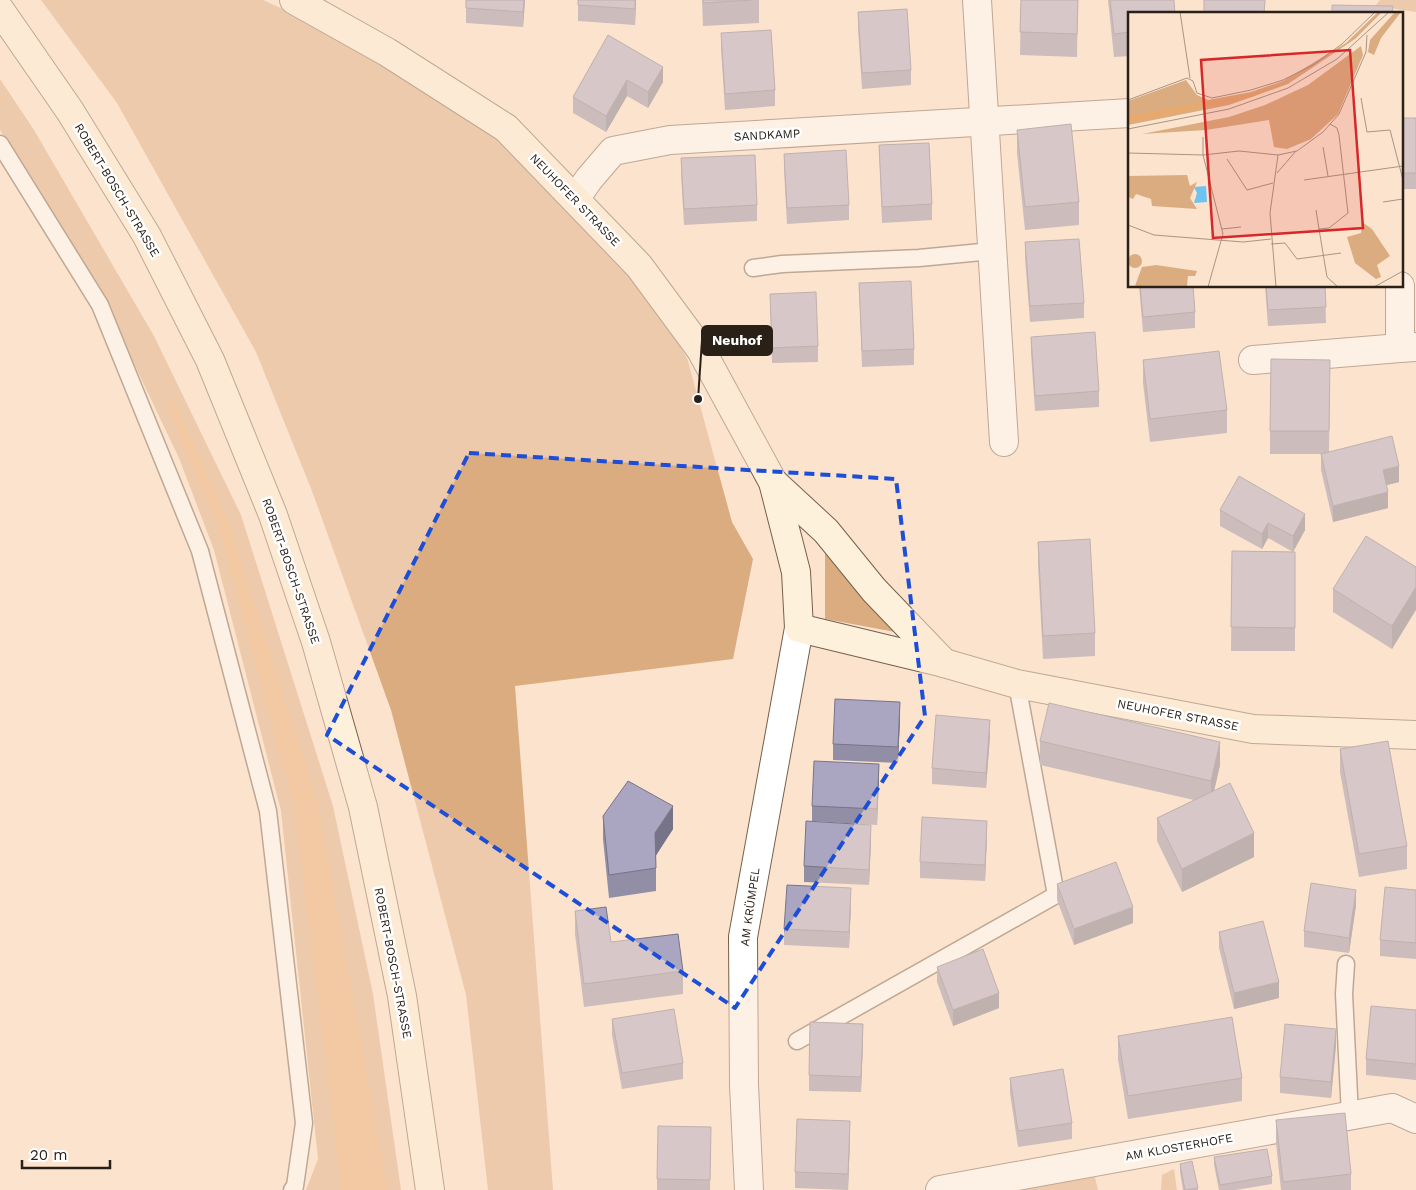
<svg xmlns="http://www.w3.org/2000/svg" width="1416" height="1190" viewBox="0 0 1416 1190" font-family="'Work Sans',sans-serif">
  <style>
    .green { fill: #dbac80 }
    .forest { fill: #e7a96e }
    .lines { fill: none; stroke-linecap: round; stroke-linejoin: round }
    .lane-casing { stroke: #76604d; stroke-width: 19 }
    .street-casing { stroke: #76604d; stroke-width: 30 }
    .secondary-casing { stroke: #76604d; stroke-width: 30 }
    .lane { stroke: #fff; stroke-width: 16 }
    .street { stroke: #fff; stroke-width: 28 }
    .secondary { stroke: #fef1dc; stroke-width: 28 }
    .wall { fill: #928ea6 }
    .shaded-wall { fill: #777487 }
    .building { fill: #aaa5c1; stroke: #777487 }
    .marked { fill: none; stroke: #1d4ed8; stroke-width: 4; stroke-dasharray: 10 6; stroke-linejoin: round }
    .labels { text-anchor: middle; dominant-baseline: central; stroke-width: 5; stroke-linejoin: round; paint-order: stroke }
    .street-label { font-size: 12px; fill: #292018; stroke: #fff }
    .inset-road { fill: none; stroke: #a89585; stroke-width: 1 }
    .view { fill: #d62828; fill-opacity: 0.15; stroke: #d62828; stroke-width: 2.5 }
    .inset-edge { fill: none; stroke: #292018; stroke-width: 2.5 }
    .leader { fill: none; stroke: #292018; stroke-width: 2 }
    .callout-dot { fill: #292018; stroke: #fff; stroke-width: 2 }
    .callout { fill: #292018; stroke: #292018; stroke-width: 2 }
    .callout-label { font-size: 14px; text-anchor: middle; font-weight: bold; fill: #fff }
  </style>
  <rect width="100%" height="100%" fill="#fce3cd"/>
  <g class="green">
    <path d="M41,0H263L300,17L503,133L635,271L687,358L732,522L753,559L733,659L515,686L553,1190H488L466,995L391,710L312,491L256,352L117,103Z"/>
    <path d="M1380,0H1416V12L1375,6Z"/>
    <path d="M0,79L34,130L154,336L241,515L333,806L373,994L401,1190H306L318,1159L281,811L214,550L179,458L104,301L0,130Z"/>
    <path d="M825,549L895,632L825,619Z"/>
    <path d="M1174,1169L1177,1190H1161L1162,1175Z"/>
    <path d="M1095,1177L1098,1190H1016Z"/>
  </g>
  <path class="forest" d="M172,394L230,525L318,804L388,1190H342L295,810L220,533L167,406Z"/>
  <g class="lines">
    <g class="lane-casing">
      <g id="lane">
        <path d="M0,144L100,305L200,551L268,811L304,1123L295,1186L292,1190"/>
        <path d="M753,268L782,264L919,258L992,251"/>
        <path d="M1346,964L1344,994L1350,1116"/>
        <path d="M797,1041L1056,895L1017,684"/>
      </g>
    </g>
    <g class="street-casing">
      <g id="street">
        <path d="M977,0L1004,442"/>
        <path d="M575,199L589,179L613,151L670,140L1130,113"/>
        <path d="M1400,286V348L1416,347"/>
        <path d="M1253,360L1400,348"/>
        <path d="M749,1190L744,1085L743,937L799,628"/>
        <path d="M940,1190L1392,1108L1416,1119"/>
      </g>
    </g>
    <g class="secondary-casing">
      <g id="secondary">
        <path d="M294,0L387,52L506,128L639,266L701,350L773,482L796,572L799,628L944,663L1017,684L1253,729L1416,735"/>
        <path d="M0,10L70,111L147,236L210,360L273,515L316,642L363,807L402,996L430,1190"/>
        <path d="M773,482L826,531L874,590L944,663"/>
      </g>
    </g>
    <use href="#lane" class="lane"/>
    <use href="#street" class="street"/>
    <use href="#secondary" class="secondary"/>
  </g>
  <g class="wall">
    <path d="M525,0L523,27L466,23V8Z"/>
    <path d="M636,0L635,25L578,21V5Z"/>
    <path d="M702,0H759V23L703,26Z"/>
    <path d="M1021,0H1078L1077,57L1020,55Z"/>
    <path d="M1108,0H1174L1130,14V56L1114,57Z"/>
    <path d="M858,12L911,70V85L862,89L858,28Z"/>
    <path d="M721,33L775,90V106L725,110L721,49Z"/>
    <path d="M608,35L663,82L648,108L627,96L606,132L573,113V97Z"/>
    <rect x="1402" y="118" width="14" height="71"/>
    <path d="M1017,130L1079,202V225L1025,230L1017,153Z"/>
    <path d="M879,145L932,204V220L882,223Z"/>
    <path d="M784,154L849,205V220L787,224L784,170Z"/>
    <path d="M681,158L757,205V221L684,225L681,174Z"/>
    <path d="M1025,242L1084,303V318L1030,322L1025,258Z"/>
    <path d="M859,283L914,349V365L862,367Z"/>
    <path d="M1139,286H1193L1195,312V328L1143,332Z"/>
    <path d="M1265,286H1325L1326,323L1268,326Z"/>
    <path d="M770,294L818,346V362L772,363Z"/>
    <path d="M1031,337L1099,391V407L1035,411L1031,353Z"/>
    <path d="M1143,360L1227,410V433L1150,442L1143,383Z"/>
    <path d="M1330,383L1329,452L1399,482L1387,485L1388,508L1333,522L1321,470V454H1270V431Z"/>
    <path d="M1220,510L1305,530L1293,552L1268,538L1262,549L1220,526Z"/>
    <path d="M1038,542L1095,633V656L1043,659L1038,565Z"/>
    <path d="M1232,551L1295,552V651H1231Z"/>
    <path d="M1416,567L1392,649L1333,612V589Z"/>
    <path d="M900,718L898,763L833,760V744Z"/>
    <path d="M990,736L986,788L932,784V768Z"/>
    <path d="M1040,741L1220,765L1214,791L1254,857L1182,892L1157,841V818L1194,800L1040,765Z"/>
    <path d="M1340,749L1407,846V869L1359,877L1340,772Z"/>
    <path d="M879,780L877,825L812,821V806Z"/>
    <path d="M603,816L673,829L656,855V891L609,898L603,839Z"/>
    <path d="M987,836L985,881L920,878V862Z"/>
    <path d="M871,841L869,885L804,882V866Z"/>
    <path d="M1057,884L1133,923L1074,945L1057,900Z"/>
    <path d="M1416,890V959L1380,956V940Z"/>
    <path d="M851,904L849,948L784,945V929Z"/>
    <path d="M1356,905L1349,953L1304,947V931Z"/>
    <path d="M575,911L611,942L683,971V994L584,1007L575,934Z"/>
    <path d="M1219,932L1279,998L1234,1009L1219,948Z"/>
    <path d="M937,967L999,1008L953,1026L937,982Z"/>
    <path d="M1416,1010V1080L1366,1075V1059Z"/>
    <path d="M612,1019L683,1063V1079L622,1089L612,1035Z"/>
    <path d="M1118,1036L1242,1078V1101L1128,1119L1118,1059Z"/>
    <path d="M863,1040L861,1092L809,1091V1075Z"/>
    <path d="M1336,1045L1331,1098L1280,1093V1077Z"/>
    <path d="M1010,1078L1072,1123V1139L1018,1147L1010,1093Z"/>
    <path d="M1276,1120L1351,1174V1190H1281L1276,1143Z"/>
    <path d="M850,1137L848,1190L795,1188V1172Z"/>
    <path d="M711,1143L710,1190H657V1179Z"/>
    <path d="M1214,1157L1272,1176V1184L1236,1190H1219L1214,1165Z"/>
    <path d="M1180,1164L1198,1188V1190H1183L1180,1172Z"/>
  </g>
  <g class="shaded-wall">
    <path d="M524,0H525L523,27V12Z"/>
    <path d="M635,0H636L635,25Z"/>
    <path d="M663,67V82L648,108V92Z"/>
    <path d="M627,80V96L606,132V116Z"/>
    <path d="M1399,466V482L1383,486V470Z"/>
    <path d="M1388,492V508L1333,522V506Z"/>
    <path d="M1305,514V530L1293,552V536Z"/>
    <path d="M1268,523V538L1262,549V534Z"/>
    <path d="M1416,587V610L1392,649V626Z"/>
    <path d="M900,702V718L898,763V747Z"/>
    <path d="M990,720V736L986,788V773Z"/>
    <path d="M1220,742V765L1211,804V781Z"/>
    <path d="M879,764V780L877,825V809Z"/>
    <path d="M673,806V829L655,857V833Z"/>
    <path d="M987,821V836L985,881V865Z"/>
    <path d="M871,825V841L869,885V870Z"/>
    <path d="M1254,833V857L1182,892V869Z"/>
    <path d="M851,888V904L849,948V932Z"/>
    <path d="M1356,890V905L1349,953V938Z"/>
    <path d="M1133,907V923L1074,945V929Z"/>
    <path d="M1279,982V998L1234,1009V993Z"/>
    <path d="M999,993V1008L953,1026V1010Z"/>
    <path d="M863,1024V1040L861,1092V1077Z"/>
    <path d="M1336,1029V1045L1331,1098V1082Z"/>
    <path d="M850,1121V1137L848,1190V1174Z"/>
  </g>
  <g class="building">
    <path d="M466,0H524L523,12L466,8Z"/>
    <path d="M578,0H635V9L578,5Z"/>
    <path d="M703,0H751L703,3Z"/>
    <path d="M1021,0H1078L1077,34L1020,32Z"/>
    <path d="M1110,0H1174L1175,14H1130V32L1114,34Z"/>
    <path d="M1204,0H1265L1264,14H1204Z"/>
    <path d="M1332,5L1393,6L1392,14H1332Z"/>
    <path d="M907,9L911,70L862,73L858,12Z"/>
    <path d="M771,30L775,90L725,94L721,33Z"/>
    <path d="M608,35L663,67L648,92L627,80L606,116L573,97Z"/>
    <rect x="1402" y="118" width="14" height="55"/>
    <path d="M1071,124L1079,202L1025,207L1017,130Z"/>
    <path d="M929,143L932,204L882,207L879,145Z"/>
    <path d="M846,150L849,205L787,208L784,154Z"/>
    <path d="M755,155L757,205L684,209L681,158Z"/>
    <path d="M1079,239L1084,303L1030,306L1025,242Z"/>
    <path d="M911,281L914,349L862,351L859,283Z"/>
    <path d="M1140,286H1193L1195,312L1143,317Z"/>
    <path d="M1266,286H1325L1326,307L1268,310Z"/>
    <path d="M816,292L818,346L772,348L770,294Z"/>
    <path d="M1095,332L1099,391L1035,396L1031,337Z"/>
    <path d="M1219,351L1227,410L1150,419L1143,360Z"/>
    <path d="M1271,359L1330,360L1329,431H1270Z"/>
    <path d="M1392,436L1399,466L1383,470L1388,492L1333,506L1321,454Z"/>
    <path d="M1239,476L1305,514L1293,536L1268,523L1262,534L1220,510Z"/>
    <path d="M1366,536L1416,567V587L1392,626L1333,589Z"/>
    <path d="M1090,539L1095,633L1043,636L1038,542Z"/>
    <path d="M1232,551L1295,552V628L1231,627Z"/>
    <path d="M835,699L900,702L898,747L833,744Z"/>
    <path d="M1049,703L1220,742L1211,781L1040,741Z"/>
    <path d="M936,715L990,720L986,773L932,768Z"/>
    <path d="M1388,741L1407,846L1359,854L1340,749Z"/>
    <path d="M814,761L879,764L877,809L812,806Z"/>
    <path d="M628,781L673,806L655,833L656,868L609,875L603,816Z"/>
    <path d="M1230,783L1254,833L1182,869L1157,818Z"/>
    <path d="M922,817L987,821L985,865L920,862Z"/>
    <path d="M806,821L871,825L869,870L804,866Z"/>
    <path d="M1116,862L1133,907L1074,929L1057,884Z"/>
    <path d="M1311,883L1356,890L1349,938L1304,931Z"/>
    <path d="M787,885L851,888L849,932L784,929Z"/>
    <path d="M1385,887L1416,890V943L1380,940Z"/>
    <path d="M606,907L611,942L678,934L683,971L584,984L575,911Z"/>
    <path d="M1263,921L1279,982L1234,993L1219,932Z"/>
    <path d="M983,949L999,993L953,1010L937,967Z"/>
    <path d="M1371,1006L1416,1010V1064L1366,1059Z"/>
    <path d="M674,1009L683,1063L622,1073L612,1019Z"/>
    <path d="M1232,1017L1242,1078L1128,1096L1118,1036Z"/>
    <path d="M810,1022L863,1024L861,1077L809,1075Z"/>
    <path d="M1285,1024L1336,1029L1331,1082L1280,1077Z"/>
    <path d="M1063,1069L1072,1123L1018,1131L1010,1078Z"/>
    <path d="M1345,1113L1351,1174L1283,1182L1276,1120Z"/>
    <path d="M797,1119L850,1121L848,1174L795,1172Z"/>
    <path d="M658,1126L711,1127L710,1180L657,1179Z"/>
    <path d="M1267,1149L1272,1176L1220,1185L1214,1157Z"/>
    <path d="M1192,1161L1198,1188L1185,1190L1180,1164Z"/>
  </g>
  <path d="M0 0H1416V1190H0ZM469,453L896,479L925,716L735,1008L327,735Z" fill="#fce3cd" fill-opacity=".55" fill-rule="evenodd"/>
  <path class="marked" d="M469,453L896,479L925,716L735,1008L327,735Z"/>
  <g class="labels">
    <g class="street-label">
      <text transform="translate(767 135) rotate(-3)">SANDKAMP</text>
      <text transform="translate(117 190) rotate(59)">ROBERT-BOSCH-STRASSE</text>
      <text transform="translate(575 200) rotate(46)">NEUHOFER STRASSE</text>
      <text transform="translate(291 571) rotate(71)">ROBERT-BOSCH-STRASSE</text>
      <text transform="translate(1178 715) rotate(11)">NEUHOFER STRASSE</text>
      <text transform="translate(750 907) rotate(-82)">AM KRÜMPEL</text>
      <text transform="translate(393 963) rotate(79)">ROBERT-BOSCH-STRASSE</text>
      <text transform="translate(1179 1147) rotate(-10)">AM KLOSTERHOFE</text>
    </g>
  </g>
  <g transform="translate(1128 12)">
    <rect width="275" height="275" fill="#fce3cd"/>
    <path d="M250,0H254L227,27L160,72L101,93L0,113V89L58,68L69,83L80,88L123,80L155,69L218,31ZM267,0H273L253,26L246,43L240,40L242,28ZM233,34L235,43L210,102L183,127L159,137L146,135L141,108L78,118L14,122L101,105L137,93L180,73ZM59,163L62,174L69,170L62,186L69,197L24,194L23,187L8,182L5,187L0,185V164ZM234,210L244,217L262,244L249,253L253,265L248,267L227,251L219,225L233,221ZM0 249a7 7 0 1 1 14 0a7 7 0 1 1-14 0ZM28,253L69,259L67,264H60L59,274L64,275L7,274L14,255Z" fill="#dbac80"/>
    <path d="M174,63L124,85L0,112V104L123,82Z" fill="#e7a96e"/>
    <path d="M78,174L79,190L66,191L69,181L66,175Z" fill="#6cc3ef"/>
    <path class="inset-road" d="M52,0L62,66M233,86L239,120L262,118L275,168M0,88L59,66L65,69L69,81L84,86L123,78L155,68L185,53L214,32L247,0M202,112L209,116L211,123L220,201L201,216L191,217L199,265L210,275M0,117L101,97L160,76L209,47L261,0M75,125V143L95,222L80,275M195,135L200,164M0,141L75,143L111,139L150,143L169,139L195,120L211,102L238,40L239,23M99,147L119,178L145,171M149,161L168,139M176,168L275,154M255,190L275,187M188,198L191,217M0,213L26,223L115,230L143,227M94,217L113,215M143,232L157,231L169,247L213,241M148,275L142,201L150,143M246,275L275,259"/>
    <path class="view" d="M222,38L235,216L85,226L73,48Z"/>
    <rect width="275" height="275" class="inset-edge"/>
  </g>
  <path class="leader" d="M698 399L702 340"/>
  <circle class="callout-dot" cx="698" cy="399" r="5"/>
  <rect class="callout" x="702" y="326" width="70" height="29" rx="5"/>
  <g class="callout-label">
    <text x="737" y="345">Neuhof</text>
  </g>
  <path d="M22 1160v8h88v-8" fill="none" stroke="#292018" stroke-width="2.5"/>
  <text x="30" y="1160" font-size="15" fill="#292018" stroke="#ffffff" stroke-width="4" paint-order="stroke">20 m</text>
</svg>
